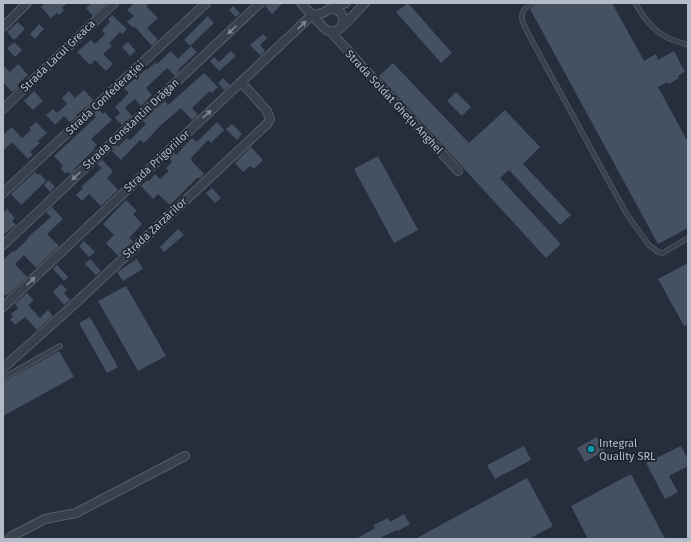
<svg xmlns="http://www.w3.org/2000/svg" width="691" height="542" viewBox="0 0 691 542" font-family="'Fira Sans',sans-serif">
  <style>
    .building { fill: #455060 }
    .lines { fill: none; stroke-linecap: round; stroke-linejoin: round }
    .lane-casing { stroke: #565e6a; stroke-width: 5.5 }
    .street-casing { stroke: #565e6a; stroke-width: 10 }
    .lane { stroke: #38404d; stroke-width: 4 }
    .street { stroke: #38404d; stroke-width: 8 }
    .oneway { fill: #7c8491 }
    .culture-dot { fill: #0f9aa8; stroke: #1d2531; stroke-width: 1.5 }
    .labels { text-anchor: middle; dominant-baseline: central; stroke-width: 3.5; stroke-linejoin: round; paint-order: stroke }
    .street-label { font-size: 11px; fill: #b3bbc8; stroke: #1d2531 }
    .poi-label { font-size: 11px; fill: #b3bbc8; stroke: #1d2531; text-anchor: start }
  </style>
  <rect width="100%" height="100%" fill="#242e3c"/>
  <g class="building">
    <path d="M45,3H67L62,8L64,10L59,15L57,13L51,18L41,7Z"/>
    <path d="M92,3H106L93,16L86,8Z"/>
    <path d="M134,3H145L148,6L147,7L158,18L147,28L158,40L152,46L135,27L134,28L127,22L134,16L127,10Z"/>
    <path d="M268,3H283L272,14L265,6Z"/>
    <path d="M408,3L452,53L441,63L396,12Z"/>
    <path d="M537,3H612L644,61L656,54L658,60L674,51L685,72L678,76L679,78L669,84L668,82L658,87L688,142V228L658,244L530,9Z"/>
    <path d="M233,6L240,13L236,17L229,10Z"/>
    <path d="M112,15L127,29L122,34L120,32L109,43L112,46L103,54L113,64L106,71L95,60L90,65L77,52L91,40L95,44L105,34L102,30L110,22L108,19Z"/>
    <path d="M208,16L214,23L190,46L184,40Z"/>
    <path d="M18,22L25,29L14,40L7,32Z"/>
    <path d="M39,24L44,29L35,39L30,34Z"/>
    <path d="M263,34L267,38L260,45L265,51L261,56L250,45Z"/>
    <path d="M14,42L22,50L15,57L7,48Z"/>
    <path d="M128,42L136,51L130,56L122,47Z"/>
    <path d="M191,46L197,52L178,70L179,71L175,76L167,68L146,88L152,95L141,106L135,99L125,108L132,116L122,125L115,118L120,113L115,107L129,93L124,88L146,69L147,70L156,62L157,64L171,51L178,59Z"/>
    <path d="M231,51L236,56L219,71L210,61L214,57L219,62Z"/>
    <path d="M393,63L469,143L505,110L540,147L523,164L571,215L560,225L509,170L500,178L561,244L546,258L379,76Z"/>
    <path d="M18,64L28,75L17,85L18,87L12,92L3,82V65L10,72Z"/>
    <path d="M204,73L218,87L212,93L210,91L192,108L198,115L192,120L181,108L161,125L144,143L140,140L121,160L112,151L117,145L118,147L127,138L130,140L146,124L143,121L158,107L165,101L168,105Z"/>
    <path d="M223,78L230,85L224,90L218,83Z"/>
    <path d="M84,90L94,101L76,115L77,116L70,122L64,116L55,125L46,115L53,109L57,113L67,104L62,98L69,91L75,98Z"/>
    <path d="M34,91L43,101L33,110L24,101Z"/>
    <path d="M456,92L471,107L462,116L447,101Z"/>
    <path d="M99,110L103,114L105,112L112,120L91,139L97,145L94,148L95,149L74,169L75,170L70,174L68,172L65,174L61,169L63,166L54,156L96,117L94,115Z"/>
    <path d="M36,122L47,133L38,141L40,143L30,152L33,154L28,159L12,142L3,151V135L12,127L22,138L31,130L29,128Z"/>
    <path d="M217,122L224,130L211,143L208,140L191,158L192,159L191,160L204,174L199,179L198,177L170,205L158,194L153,199L141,186L147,180L149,181L155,174L160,179L169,171L166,168L172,162L169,158L174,153L176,155L192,138L197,142Z"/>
    <path d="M232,124L242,134L237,140L226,129Z"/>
    <path d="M251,147L263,160L254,169L250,166L243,172L235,163Z"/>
    <path d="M378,156L418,230L394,243L354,169Z"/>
    <path d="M102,160L113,171L107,178L118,190L101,206L89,194L82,201L76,195L83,188L81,187L102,168L97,164Z"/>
    <path d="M35,172L38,175L40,174L46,181L21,205L11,194Z"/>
    <path d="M49,180L55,187L50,192L44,185Z"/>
    <path d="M212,188L221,198L215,203L206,193Z"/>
    <path d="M126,200L137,211L133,214L142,224L129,238L133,241L118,256L106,243L114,235L103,224Z"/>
    <path d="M52,207L63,219L47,234L59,246L36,268L24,255L15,264L27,277L6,296L3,292V260L13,251L14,252L28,239L27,238L51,217L46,212Z"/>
    <path d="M7,209L15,218L12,221L16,225L3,235V213Z"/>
    <path d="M178,229L184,235L164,252L160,247Z"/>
    <path d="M84,241L95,252L89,257L79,246Z"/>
    <path d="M90,259L101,271L96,275L85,264Z"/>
    <path d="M137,259L143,269L123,281L117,272Z"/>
    <path d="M688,263V324L684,326L658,279Z"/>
    <path d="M57,265L68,277L64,281L53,269Z"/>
    <path d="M61,284L67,290L64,293L70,300L64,305L53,292Z"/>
    <path d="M126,286L166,356L138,371L98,301Z"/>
    <path d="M27,293L34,300L28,305L40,318L48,310L53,316L37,330L25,317L15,325L10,319L13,317L11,314L18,308L15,304Z"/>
    <path d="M90,317L118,367L107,373L79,323Z"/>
    <path d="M59,351L74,377L3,416V382Z"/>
    <path d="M597,437L605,450L585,462L577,448Z"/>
    <path d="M524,446L531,460L495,479L487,465Z"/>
    <path d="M681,446L688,459V466L669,476L678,492L665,499L646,463Z"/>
    <path d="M631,474L665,539H588L571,506Z"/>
    <path d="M527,478L553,526L529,539H415Z"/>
    <path d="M404,514L410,524L398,531L397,530L378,539H356L375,528L373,525L388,518L390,522Z"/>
  </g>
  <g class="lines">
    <g class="lane-casing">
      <g id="lane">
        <path d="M532,3C515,13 523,23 530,37L626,213L649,245L658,252L663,253L688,238"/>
        <path d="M635,3C644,18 653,31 670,39C676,41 682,43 688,45"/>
        <path d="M3,378L60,346"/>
      </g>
    </g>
    <g class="street-casing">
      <g id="street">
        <path d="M301,3L324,28C327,31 331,32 336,31C342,29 359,9 365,3"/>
        <path d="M333,9C341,10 345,17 342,25"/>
        <path d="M312,15L323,13L329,9L346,3"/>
        <path d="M3,27L27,3"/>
        <path d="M330,31L458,171"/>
        <path d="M3,109L114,3"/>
        <path d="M3,193L206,3"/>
        <path d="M3,245L260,3"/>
        <path d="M3,307L312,15"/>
        <path d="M3,368L67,311L267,124L270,119L267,111L241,82"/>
        <path d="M9,539L12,536L45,519L76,513L185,456"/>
      </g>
    </g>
    <use href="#lane" class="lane"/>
    <use href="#street" class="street"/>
  </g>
  <defs><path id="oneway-solid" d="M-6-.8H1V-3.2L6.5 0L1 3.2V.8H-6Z"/></defs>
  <g class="oneway">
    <use href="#oneway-solid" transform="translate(302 25) rotate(-43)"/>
    <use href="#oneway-solid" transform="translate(232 30) rotate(137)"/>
    <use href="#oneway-solid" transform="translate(207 114) rotate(-43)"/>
    <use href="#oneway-solid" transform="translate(76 176) rotate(137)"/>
    <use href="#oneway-solid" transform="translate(31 281) rotate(-43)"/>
  </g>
  <circle class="culture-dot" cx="591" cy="449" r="4"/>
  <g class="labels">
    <g class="street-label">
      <text transform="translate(58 56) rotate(-44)">Strada Lacul Greaca</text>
      <text transform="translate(105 98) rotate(-43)">Strada Confederației</text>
      <text transform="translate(394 102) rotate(47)">Strada Soldat Ghețu Anghel</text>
      <text transform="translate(131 124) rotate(-43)">Strada Constantin Drăgan</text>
      <text transform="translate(157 161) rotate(-43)">Strada Prigoriilor</text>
      <text transform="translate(155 228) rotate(-43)">Strada Zarzărilor</text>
    </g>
    <g class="poi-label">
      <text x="599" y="443">Integral<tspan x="599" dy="13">Quality SRL</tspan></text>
    </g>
  </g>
  <rect width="691" height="542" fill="none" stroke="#b3bbc8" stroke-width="8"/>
</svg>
